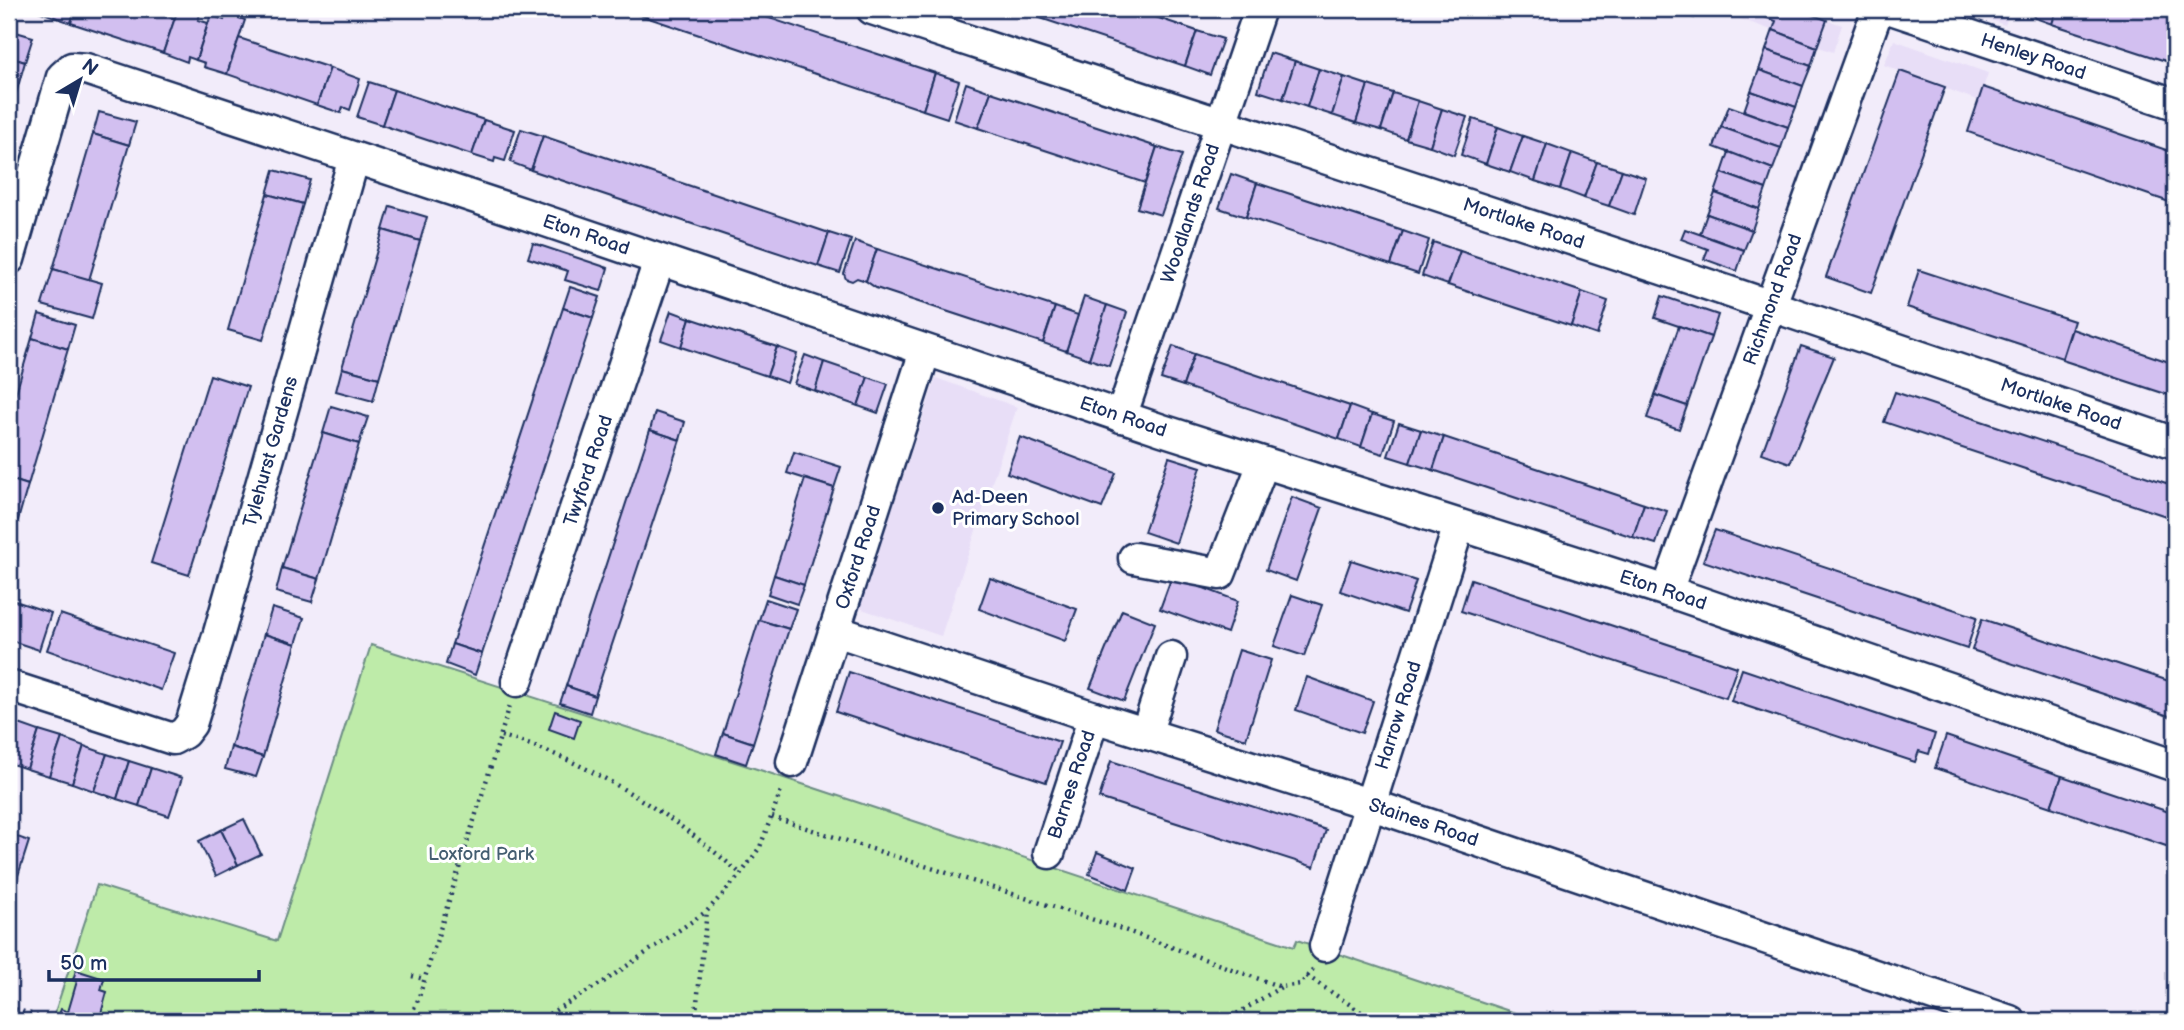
<svg xmlns="http://www.w3.org/2000/svg" width="2184" height="1030" viewBox="0 0 2184 1030" font-family="'Balsamiq Sans',sans-serif">
  <style>
    .built { fill: #e8def7 }
    .green { fill: #beeba9; stroke: #6c8d84; stroke-width: 2 }
    .building { fill: #d2bff0; stroke: #1b2f5e; stroke-width: 2 }
    .lines { fill: none; stroke-linecap: round; stroke-linejoin: round }
    .street-casing { stroke: #1b2f5e; stroke-width: 35 }
    .path { stroke: #1b2f5e; stroke-width: 4.5; stroke-dasharray: 2 5; stroke-linecap: butt }
    .street { stroke: #fff; stroke-width: 30 }
    .poi-dot { fill: #1b2f5e; stroke: #fff; stroke-width: 2.5 }
    .labels { text-anchor: middle; dominant-baseline: central; stroke-width: 6; stroke-linejoin: round; paint-order: stroke }
    .street-label { font-size: 19px; fill: #1b2f5e; stroke: #fff }
    .poi-label { font-size: 19px; fill: #1b2f5e; stroke: #fff; text-anchor: start }
    .park-label { font-size: 19px; fill: #445e71; stroke: #fff }
  </style>
  <rect width="100%" height="100%" fill="#f2ecfa"/>
  <filter id="ink" filterUnits="userSpaceOnUse"><feTurbulence type="fractalNoise" baseFrequency=".0143" numOctaves="2"/><feDisplacementMap in="SourceGraphic" scale="14" xChannelSelector="R" yChannelSelector="G"/><feConvolveMatrix kernelMatrix="1 2 1 2 8 2 1 2 1" color-interpolation-filters="sRGB"/></filter>
  <g filter="url(#ink)">
    <g class="built">
      <path d="M1713,9H1796L1842,25L1833,52Z"/>
      <path d="M1959,9H2011L2005,25Z"/>
      <path d="M1894,40L1988,73L1979,101L1884,65Z"/>
      <path d="M936,378L1017,407L941,636L859,608Z"/>
    </g>
    <path class="green" d="M371,645L760,770L1294,947L1297,940L1521,1015L1519,1021H52L97,885L277,941Z"/>
    <g class="building">
      <path d="M39,9H75L71,23L38,11Z"/>
      <path d="M75,9H147L175,18L163,53L71,23Z"/>
      <path d="M178,9H202L198,20L208,23L196,60L188,57L187,62L163,53Z"/>
      <path d="M622,9H742L935,73L923,110Z"/>
      <path d="M1013,9H1132L1197,31L1185,66Z"/>
      <path d="M1669,9H1697L1694,18Z"/>
      <path d="M1764,9H1796L1827,20L1817,47L1773,30L1776,21L1762,16Z"/>
      <path d="M2032,9H2057L2052,24L2035,18L2031,13Z"/>
      <path d="M2057,9H2162L2175,13V64L2052,24Z"/>
      <path d="M226,13L245,20L227,74L204,67L205,63L196,60L211,15L224,20Z"/>
      <path d="M9,30L33,37L25,62L9,57Z"/>
      <path d="M1773,30L1817,47L1811,66L1766,50Z"/>
      <path d="M1197,31L1223,39L1210,75L1185,66Z"/>
      <path d="M239,38L330,68L317,105L227,74Z"/>
      <path d="M1766,50L1811,66L1803,86L1759,70Z"/>
      <path d="M1270,53L1295,61L1283,99L1258,91Z"/>
      <path d="M9,57L25,62L9,118Z"/>
      <path d="M1295,61L1319,69L1307,107L1283,99Z"/>
      <path d="M330,68L360,79L350,110L343,107L341,113L317,105Z"/>
      <path d="M1319,69L1344,77L1332,115L1307,107Z"/>
      <path d="M1759,70L1803,86L1796,107L1751,91Z"/>
      <path d="M1900,71L1945,87L1871,293L1826,277Z"/>
      <path d="M935,73L959,81L947,118L923,110Z"/>
      <path d="M1344,77L1368,85L1356,123L1332,115Z"/>
      <path d="M369,82L394,90L382,125L357,117Z"/>
      <path d="M966,83L991,92L978,128L954,120Z"/>
      <path d="M1368,85L1393,93L1381,130L1356,123Z"/>
      <path d="M1983,87L2175,153V204L1968,132Z"/>
      <path d="M394,90L484,120L472,155L382,125Z"/>
      <path d="M1751,91L1796,107L1788,127L1744,111Z"/>
      <path d="M991,92L1157,147L1145,183L978,128Z"/>
      <path d="M1393,93L1418,101L1406,139L1381,130Z"/>
      <path d="M1418,101L1442,109L1430,146L1406,139Z"/>
      <path d="M1729,106L1788,127L1781,148L1721,127Z"/>
      <path d="M1442,109L1467,117L1454,155L1430,146Z"/>
      <path d="M99,112L136,122L129,145L93,134Z"/>
      <path d="M1473,119L1498,127L1486,164L1461,155Z"/>
      <path d="M484,120L515,130L505,161L495,158L494,162L472,155Z"/>
      <path d="M1498,127L1523,136L1510,172L1486,164Z"/>
      <path d="M1721,127L1781,148L1773,169L1714,147Z"/>
      <path d="M521,129L543,136L531,170L510,162Z"/>
      <path d="M93,134L129,145L89,280L53,269Z"/>
      <path d="M543,136L829,233L818,266L531,170Z"/>
      <path d="M1523,136L1547,144L1535,181L1510,172Z"/>
      <path d="M1547,144L1572,153L1560,189L1535,181Z"/>
      <path d="M1157,147L1182,155L1161,215L1137,208Z"/>
      <path d="M1729,152L1773,169L1766,189L1722,173Z"/>
      <path d="M1572,153L1597,162L1584,198L1560,189Z"/>
      <path d="M1597,162L1622,170L1609,206L1584,198Z"/>
      <path d="M274,170L310,180L303,204L267,194Z"/>
      <path d="M1622,170L1646,178L1634,215L1609,206Z"/>
      <path d="M1722,173L1766,189L1759,209L1715,193Z"/>
      <path d="M1231,174L1257,183L1246,217L1219,208Z"/>
      <path d="M1257,183L1403,231L1391,265L1246,217Z"/>
      <path d="M1715,193L1759,209L1752,230L1707,214Z"/>
      <path d="M267,194L303,204L263,340L228,330Z"/>
      <path d="M390,206L427,217L420,241L383,230Z"/>
      <path d="M1707,214L1752,230L1744,250L1700,234Z"/>
      <path d="M1685,229L1744,250L1737,271L1704,259L1708,249L1681,239Z"/>
      <path d="M383,230L420,241L379,378L342,368Z"/>
      <path d="M1403,231L1429,240L1418,274L1391,265Z"/>
      <path d="M829,233L851,240L840,273L818,266Z"/>
      <path d="M855,241L877,249L866,281L857,278L852,281L846,279L844,274Z"/>
      <path d="M1433,242L1460,251L1448,285L1422,276Z"/>
      <path d="M533,243L608,268L601,291L565,280L568,271L528,258Z"/>
      <path d="M877,249L1055,307L1043,343L876,288L866,281Z"/>
      <path d="M1460,251L1582,292L1571,326L1448,285Z"/>
      <path d="M53,269L102,283L92,319L42,305Z"/>
      <path d="M1919,270L2074,321L2062,358L1907,307Z"/>
      <path d="M570,287L600,297L593,318L563,308Z"/>
      <path d="M1582,292L1608,301L1597,335L1571,326Z"/>
      <path d="M1662,296L1718,315L1711,337L1655,318Z"/>
      <path d="M1084,297L1107,305L1089,359L1066,351Z"/>
      <path d="M1107,305L1127,312L1109,366L1089,359Z"/>
      <path d="M1055,307L1078,315L1066,351L1043,343Z"/>
      <path d="M563,308L593,318L482,654L452,644Z"/>
      <path d="M671,311L690,318L681,347L661,340Z"/>
      <path d="M39,314L75,325L68,349L32,338Z"/>
      <path d="M690,318L777,347L767,376L681,347Z"/>
      <path d="M1679,326L1711,337L1687,406L1655,395Z"/>
      <path d="M2072,329L2175,364V397L2062,360Z"/>
      <path d="M32,338L68,349L28,485L9,479V417Z"/>
      <path d="M1173,346L1194,354L1183,386L1161,379Z"/>
      <path d="M1801,346L1834,357L1790,463L1762,453Z"/>
      <path d="M777,347L797,354L787,383L767,376Z"/>
      <path d="M1194,354L1350,406L1339,439L1183,386Z"/>
      <path d="M805,355L824,362L815,391L794,384Z"/>
      <path d="M824,362L868,377L858,406L815,391Z"/>
      <path d="M342,368L379,378L373,401L336,391Z"/>
      <path d="M210,375L248,387L189,575L151,563Z"/>
      <path d="M868,377L888,384L878,413L858,406Z"/>
      <path d="M1895,392L2175,486V519L1884,422Z"/>
      <path d="M1655,395L1687,406L1679,429L1647,418Z"/>
      <path d="M331,406L368,417L359,444L323,433Z"/>
      <path d="M1350,406L1372,414L1361,447L1339,439Z"/>
      <path d="M655,412L685,422L680,440L650,430Z"/>
      <path d="M1372,414L1394,421L1383,454L1361,447Z"/>
      <path d="M1399,423L1421,430L1410,463L1388,456Z"/>
      <path d="M650,430L680,440L595,696L566,686Z"/>
      <path d="M1421,430L1444,437L1433,470L1410,463Z"/>
      <path d="M323,433L359,444L319,579L282,568Z"/>
      <path d="M1020,437L1116,473L1102,508L1007,473Z"/>
      <path d="M1444,437L1644,504L1633,537L1433,470Z"/>
      <path d="M794,452L841,467L834,488L787,473Z"/>
      <path d="M1169,457L1201,467L1176,543L1144,532Z"/>
      <path d="M9,479L28,485L18,520L9,517Z"/>
      <path d="M805,479L834,488L804,585L774,575Z"/>
      <path d="M1292,497L1322,508L1296,581L1266,570Z"/>
      <path d="M1644,504L1667,511L1656,544L1633,537Z"/>
      <path d="M1715,530L1977,617L1967,649L1703,561Z"/>
      <path d="M1351,560L1416,581L1405,613L1340,591Z"/>
      <path d="M282,568L319,579L312,602L276,592Z"/>
      <path d="M774,575L804,585L797,604L768,594Z"/>
      <path d="M1172,576L1238,601L1227,633L1160,609Z"/>
      <path d="M990,578L1077,609L1065,641L979,609Z"/>
      <path d="M1471,579L1737,667L1726,698L1461,611Z"/>
      <path d="M1292,595L1322,605L1304,656L1274,646Z"/>
      <path d="M9,599L51,613L39,650L9,640Z"/>
      <path d="M766,599L796,609L789,629L759,620Z"/>
      <path d="M272,608L304,618L296,644L264,634Z"/>
      <path d="M1122,610L1155,623L1124,701L1090,688Z"/>
      <path d="M60,614L174,653L161,690L47,650Z"/>
      <path d="M1982,619L2175,683V718L1972,650Z"/>
      <path d="M759,620L789,629L753,743L723,733Z"/>
      <path d="M264,634L296,644L263,757L231,747Z"/>
      <path d="M452,644L482,654L475,675L446,664Z"/>
      <path d="M1239,650L1271,660L1246,739L1214,729Z"/>
      <path d="M1742,669L1935,734L1929,754L1919,751L1915,762L1731,701Z"/>
      <path d="M849,672L1060,742L1046,782L836,712Z"/>
      <path d="M1307,677L1373,701L1362,733L1296,710Z"/>
      <path d="M566,686L595,696L590,713L560,703Z"/>
      <path d="M555,711L580,720L574,738L549,729Z"/>
      <path d="M19,724L39,731L27,769L9,763V754Z"/>
      <path d="M39,731L62,738L49,776L27,769Z"/>
      <path d="M723,733L753,743L746,764L716,754Z"/>
      <path d="M1946,736L2062,776L2051,807L1935,768Z"/>
      <path d="M62,738L84,746L72,783L49,776Z"/>
      <path d="M84,746L107,754L94,791L72,783Z"/>
      <path d="M231,747L263,757L256,777L225,769Z"/>
      <path d="M107,754L129,761L117,799L94,791Z"/>
      <path d="M129,761L151,768L139,806L117,799Z"/>
      <path d="M1111,761L1326,830L1314,867L1099,798Z"/>
      <path d="M151,768L182,778L169,816L139,806Z"/>
      <path d="M2062,776L2175,814V849L2051,807Z"/>
      <path d="M244,819L261,854L238,865L221,830Z"/>
      <path d="M221,830L238,865L216,876L199,841Z"/>
      <path d="M9,834L29,841L9,904Z"/>
      <path d="M1097,852L1136,868L1128,890L1089,874Z"/>
      <path d="M76,970L104,979L101,990L107,992L99,1021L91,1018L90,1021L57,1020L61,1009L68,1012L77,981L73,980Z"/>
    </g>
    <g class="lines">
      <g class="street-casing">
        <g id="street">
          <path id="s1" d="M872,9L1662,269L2175,443"/>
          <path id="s2" d="M1891,9L2175,104"/>
          <path id="s3" d="M9,259L62,77L72,68L86,69L528,215L1162,430L1667,591L2175,766"/>
          <path id="s4" d="M1121,417L1260,9"/>
          <path d="M1134,558L1220,574L1263,464"/>
          <path id="s5" d="M1667,591L1878,9"/>
          <path id="s6" d="M836,631L1094,717L1372,805L2010,1021"/>
          <path id="s7" d="M517,681L659,261"/>
          <path id="s8" d="M9,686L173,739L184,733L191,724L219,633L354,158"/>
          <path d="M1146,734L1171,657"/>
          <path id="s9" d="M792,762L925,351"/>
          <path id="s10" d="M1049,853L1094,717"/>
          <path id="s11" d="M1325,946L1459,525"/>
        </g>
      </g>
      <g class="path">
        <path d="M501,736C584,757 677,818 741,874"/>
        <path d="M772,817L1116,927L1281,987L1301,984L1313,969"/>
        <path d="M412,976L424,979"/>
        <path d="M1307,976L1364,1014L1371,1021"/>
        <path d="M9,1007L52,1021"/>
        <path d="M408,1021L418,1000L510,705"/>
        <path d="M537,1021L605,981L707,911L741,874L760,847L782,788"/>
        <path d="M695,1021L707,911"/>
        <path d="M1225,1021L1281,987"/>
      </g>
      <use href="#street" class="street"/>
    </g>
  </g>
  <circle class="poi-dot" cx="938" cy="508" r="7"/>
  <g class="labels">
    <g class="street-label">
      <text stroke="none"><textPath href="#s2" startOffset="150">Henley Road</textPath></text>
      <text stroke="none"><textPath href="#s4" startOffset="215">Woodlands Road</textPath></text>
      <text stroke="none"><textPath href="#s1" startOffset="686">Mortlake Road</textPath></text>
      <text stroke="none"><textPath href="#s3" startOffset="744">Eton Road</textPath></text>
      <text stroke="none"><textPath href="#s5" startOffset="310">Richmond Road</textPath></text>
      <text stroke="none"><textPath href="#s1" startOffset="1253">Mortlake Road</textPath></text>
      <text stroke="none"><textPath href="#s3" startOffset="1311">Eton Road</textPath></text>
      <text stroke="none"><textPath href="#s8" startOffset="480">Tylehurst Gardens</textPath></text>
      <text stroke="none"><textPath href="#s7" startOffset="222">Twyford Road</textPath></text>
      <text stroke="none"><textPath href="#s9" startOffset="215">Oxford Road</textPath></text>
      <text stroke="none"><textPath href="#s3" startOffset="1878">Eton Road</textPath></text>
      <text stroke="none"><textPath href="#s11" startOffset="242">Harrow Road</textPath></text>
      <text stroke="none"><textPath href="#s10" startOffset="72">Barnes Road</textPath></text>
      <text stroke="none"><textPath href="#s6" startOffset="618">Staines Road</textPath></text>
    </g>
    <g class="poi-label">
      <text x="952" y="497">Ad-Deen<tspan x="952" dy="22">Primary School</tspan></text>
    </g>
    <g class="park-label">
      <text x="481" y="854">Loxford Park</text>
    </g>
  </g>
  <rect width="2184" height="1030" fill="none" stroke="#fff" stroke-width="35"/>
  <rect x="18" y="18" width="2149" height="995" fill="none" stroke="#1b2f5e" stroke-width="2.5" filter="url(#ink)"/>
  <g transform="translate(80 80) rotate(38)" stroke="#ffffff" stroke-width="5" paint-order="stroke">
  <path d="M0-5L12 26L0 18L-12 26Z" fill="#1b2f5e"/>
  <text y="-10" font-size="19" font-weight="bold" text-anchor="middle" fill="#1b2f5e">N</text>
  </g>
  <path d="M49 970v10h210v-10" fill="none" stroke="#1b2f5e" stroke-width="3.5"/>
  <text x="60" y="970" font-size="21" fill="#1b2f5e" stroke="#ffffff" stroke-width="5" paint-order="stroke">50 m</text>
</svg>
